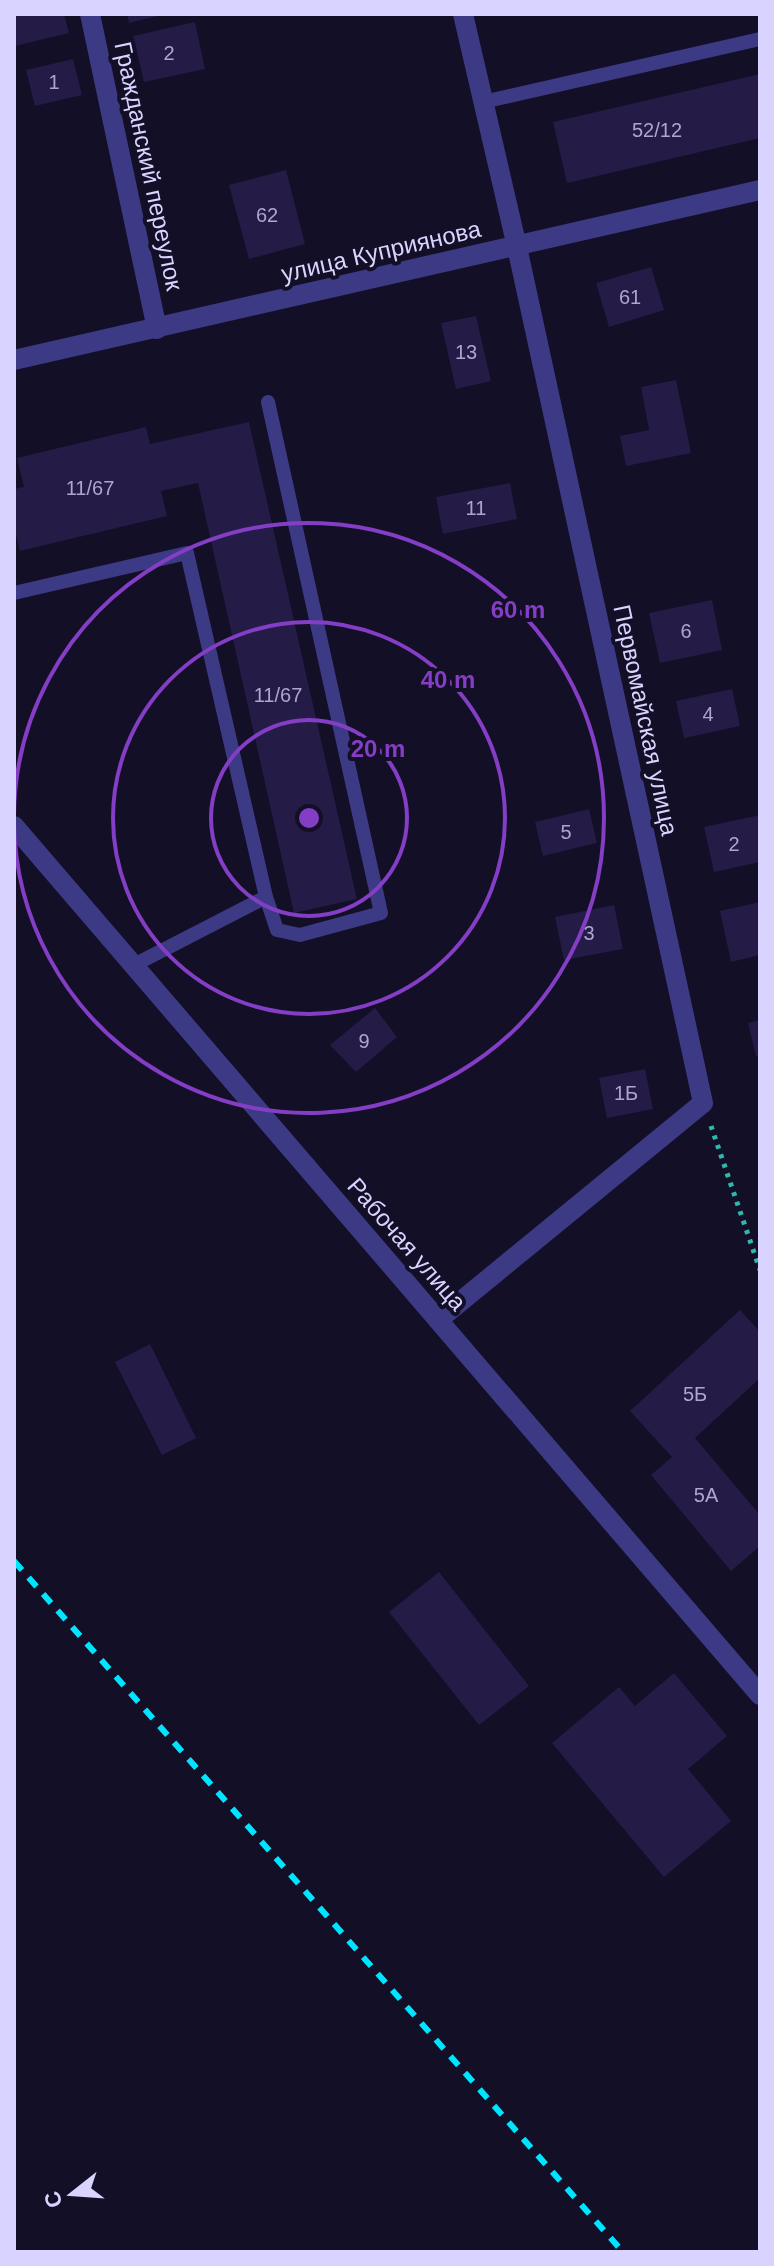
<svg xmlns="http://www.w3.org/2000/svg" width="774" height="2266" viewBox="0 0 774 2266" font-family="Arial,sans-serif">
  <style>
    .building { fill: #241b47 }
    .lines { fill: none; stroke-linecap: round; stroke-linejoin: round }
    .path { stroke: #2fb8b0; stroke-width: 5; stroke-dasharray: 4 6; stroke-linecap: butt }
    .service { stroke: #3d3a85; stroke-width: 14 }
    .minor { stroke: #3d3a85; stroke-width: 20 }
    .rail { stroke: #00e5ff; stroke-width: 6; stroke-dasharray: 12 10; stroke-linecap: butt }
    .ring { fill: none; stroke: #843dc5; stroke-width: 4 }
    .labels { text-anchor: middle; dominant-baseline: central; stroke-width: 8; stroke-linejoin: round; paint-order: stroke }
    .number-label { font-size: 20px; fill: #aca6d1 }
    .street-label { font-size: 24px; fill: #d9d4ff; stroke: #130f26 }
    .centre { fill: #843dc5; stroke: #130f26; stroke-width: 4 }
    .ring-label { font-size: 24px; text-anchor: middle; font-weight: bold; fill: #843dc5; stroke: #130f26; stroke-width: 8; stroke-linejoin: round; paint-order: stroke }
  </style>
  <rect width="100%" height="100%" fill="#130f26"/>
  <g class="building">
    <path d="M14,14H64L69,33L15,46Z"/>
    <path d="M127,14H162V15L129,23Z"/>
    <path d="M195,22L205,69L144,82L133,36Z"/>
    <path d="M73,59L82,95L35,106L26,70Z"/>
    <path d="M760,74V138L567,183L553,122Z"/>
    <path d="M286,170L305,244L249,259L229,185Z"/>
    <path d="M651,267L664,310L609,327L596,283Z"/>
    <path d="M476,316L491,381L456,389L441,323Z"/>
    <path d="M676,380L691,453L626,466L620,436L649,430L641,387Z"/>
    <path d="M249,422L357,899L294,913L198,483L161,491L167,516L20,551L14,527V489L24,487L17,458L146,427L150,444Z"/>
    <path d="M510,483L517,519L443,534L436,497Z"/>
    <path d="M712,600L722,650L660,663L649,613Z"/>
    <path d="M732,689L740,726L684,738L676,701Z"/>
    <path d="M589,809L597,843L543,856L535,822Z"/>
    <path d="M760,815V862L714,872L704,827Z"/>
    <path d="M760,902V955L731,962L720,911Z"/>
    <path d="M614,905L623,949L564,960L555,917Z"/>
    <path d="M375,1008L397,1037L356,1072L330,1045Z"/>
    <path d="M760,1020V1055L756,1056L748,1023Z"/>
    <path d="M645,1069L653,1109L607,1118L599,1078Z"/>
    <path d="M740,1310L760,1332V1378L695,1438L760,1515V1546L731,1571L651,1475L672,1457L630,1411Z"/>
    <path d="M150,1344L196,1438L162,1455L115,1362Z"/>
    <path d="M439,1572L529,1686L479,1725L389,1612Z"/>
    <path d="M674,1673L727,1736L688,1769L731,1821L664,1877L552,1743L619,1687L635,1706Z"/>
  </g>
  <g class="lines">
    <path class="path" d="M711,1126L760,1270"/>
    <g class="service">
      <path d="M483,102L760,39"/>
      <path d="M14,593L187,553L266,897L134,965"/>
      <path d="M266,897L277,930L300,935L381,913L268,402"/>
    </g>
    <g class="minor">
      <path d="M90,14L157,329"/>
      <path d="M14,360L760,190"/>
      <path d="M14,826L760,1695"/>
      <path d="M438,1320L703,1103L517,247L463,14"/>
    </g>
    <path class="rail" d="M14,1561L623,2252"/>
  </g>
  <g class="ring">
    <circle cx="309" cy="818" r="98"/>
    <circle cx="309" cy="818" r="196"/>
    <path d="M14 815A295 295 0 1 1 14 821"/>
  </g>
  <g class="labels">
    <g class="number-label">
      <text x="169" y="53">2</text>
      <text x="54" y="82">1</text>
      <text x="657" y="130">52/12</text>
      <text x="267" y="215">62</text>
      <text x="630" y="297">61</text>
      <text x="466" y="352">13</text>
      <text x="90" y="488">11/67</text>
      <text x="476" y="508">11</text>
      <text x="686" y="631">6</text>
      <text x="278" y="695">11/67</text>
      <text x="708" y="714">4</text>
      <text x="566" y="832">5</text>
      <text x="734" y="844">2</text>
      <text x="589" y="933">3</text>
      <text x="364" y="1041">9</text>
      <text x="626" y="1093">1Б</text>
      <text x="695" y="1394">5Б</text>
      <text x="706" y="1495">5А</text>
    </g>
    <g class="street-label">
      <text transform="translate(149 166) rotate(78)">Гражданский переулок</text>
      <text transform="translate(381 251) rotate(-13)">улица Куприянова</text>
      <text transform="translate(646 720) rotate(78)">Первомайская улица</text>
      <text transform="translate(407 1244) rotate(49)">Рабочая улица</text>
    </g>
  </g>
  <circle cx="309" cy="818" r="12" class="centre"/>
  <g class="ring-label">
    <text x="518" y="618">60 m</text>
    <text x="448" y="688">40 m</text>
    <text x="378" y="757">20 m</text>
  </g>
  <rect width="774" height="2266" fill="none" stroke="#d9d4ff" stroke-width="32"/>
  <g transform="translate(72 2194) rotate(253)" stroke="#130f26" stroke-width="6" paint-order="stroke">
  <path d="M0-6L14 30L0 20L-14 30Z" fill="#d9d4ff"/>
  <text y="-12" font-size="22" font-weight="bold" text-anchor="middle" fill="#d9d4ff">С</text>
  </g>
</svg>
